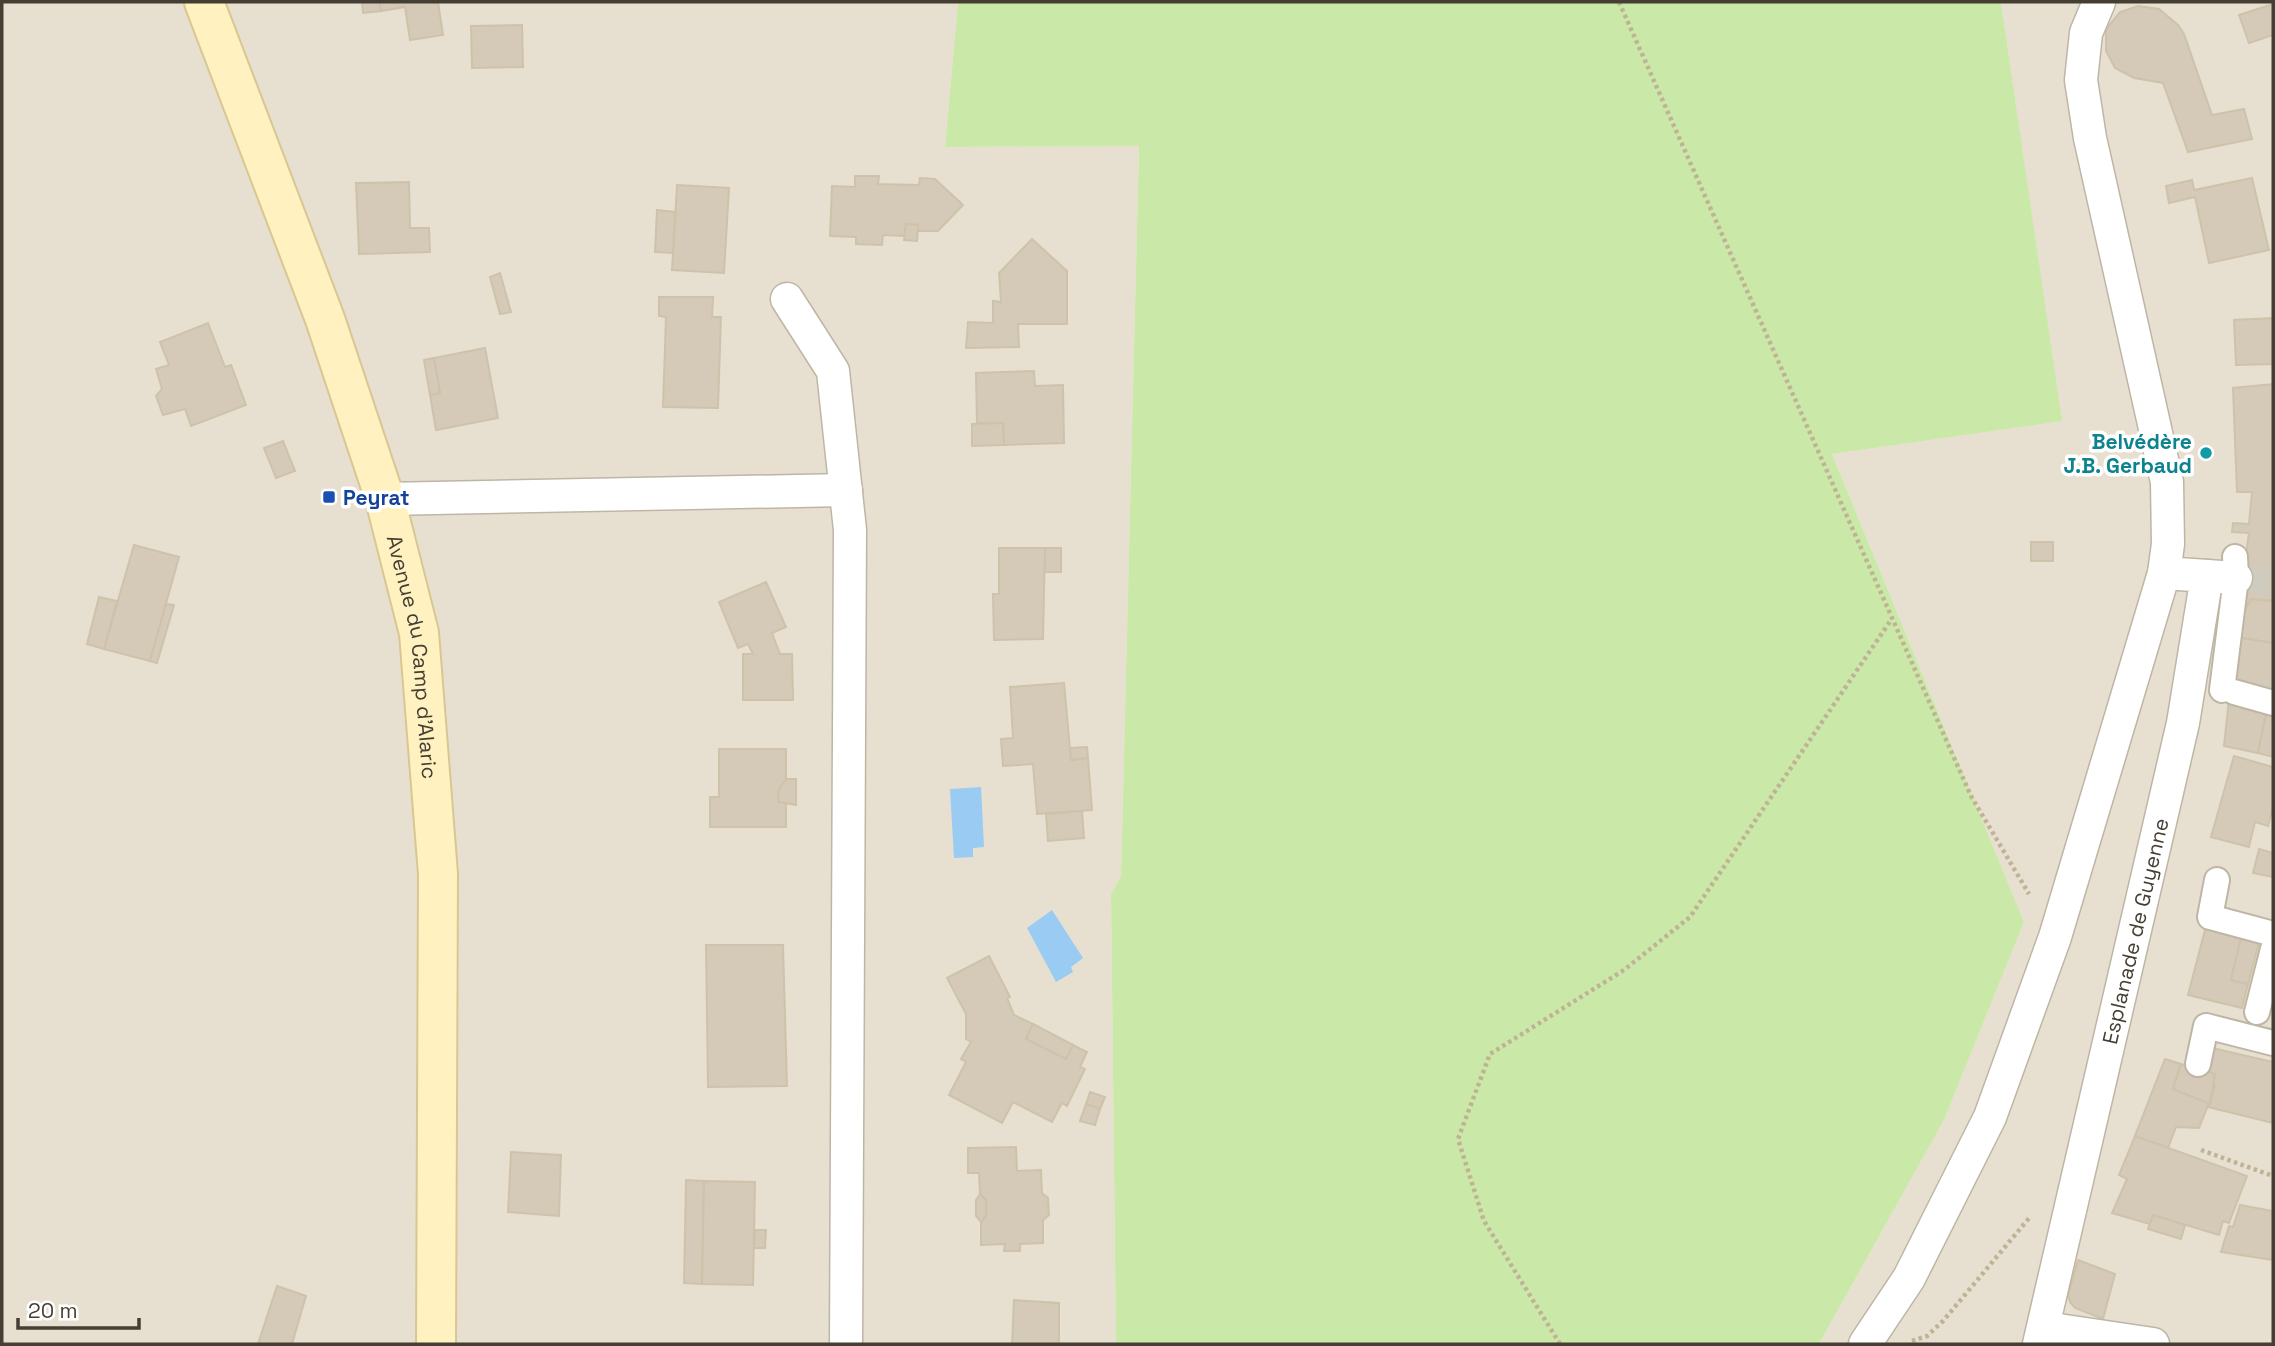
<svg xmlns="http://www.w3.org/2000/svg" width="2275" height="1346" viewBox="0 0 2275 1346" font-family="'Space Grotesk',sans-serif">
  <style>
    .residential { fill: #e7e0d0 }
    .green { fill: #cae9a8 }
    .water { fill: #9accf3 }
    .building { fill: #d4cab7; stroke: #cfc2aa; stroke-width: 2 }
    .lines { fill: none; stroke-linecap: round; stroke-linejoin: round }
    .pedestrian-tunnel { stroke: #cfcbbf; stroke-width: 24; stroke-dasharray: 24 12; stroke-linecap: butt }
    .pedestrian-casing { stroke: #beb6a5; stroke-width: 28 }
    .minor-casing { stroke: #beb6a5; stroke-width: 35 }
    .secondary-casing { stroke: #d8c791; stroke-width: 42 }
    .path { stroke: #c0b395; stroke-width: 4.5; stroke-dasharray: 3.5 3.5; stroke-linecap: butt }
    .pedestrian { stroke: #fff; stroke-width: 24 }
    .minor { stroke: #fff; stroke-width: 32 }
    .secondary { stroke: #fff2c0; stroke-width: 38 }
    .culture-dot { fill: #0f9aa8; stroke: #fff; stroke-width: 2.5 }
    .transit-dot { fill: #1a4fb4; stroke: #fff; stroke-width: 2.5 }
    .labels { text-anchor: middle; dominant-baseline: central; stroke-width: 7; stroke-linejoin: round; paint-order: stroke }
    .culture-label { font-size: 21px; font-weight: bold; fill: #0d838f; stroke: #fff; text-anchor: end }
    .transit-label { font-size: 21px; font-weight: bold; fill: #164399; stroke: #fff; text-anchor: start }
    .street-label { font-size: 21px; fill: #443e33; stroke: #fff }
  </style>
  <rect width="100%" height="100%" fill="#f2eee2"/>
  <g class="residential">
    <path d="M2,2H958L945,147L1139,146L1121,877L1111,894L1116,1344H2Z"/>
    <path d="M2001,2H2273V1344H1819L1944,1120L2024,922L1832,454L2061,420Z"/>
  </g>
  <path class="green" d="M958,2H2001L2062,421L1832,454L2024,922L1944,1120L1819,1344H1116L1111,894L1121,876L1139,146L945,147Z"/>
  <g class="water">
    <path d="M981,787L984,847L973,848V857L954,858L950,789Z"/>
    <path d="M1052,910L1083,958L1071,967L1073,972L1056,982L1027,928Z"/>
  </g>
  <g class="building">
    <path d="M362,2H380L381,11L363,13Z"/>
    <path d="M380,2H438L443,35L410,40L405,7L381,11Z"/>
    <path d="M2273,4V35L2249,43L2239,15Z"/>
    <path d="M2138,6L2159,9L2178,25L2184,34L2212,115L2244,109L2252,139L2188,152L2163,83L2134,78L2115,68L2106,51V29L2120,12Z"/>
    <path d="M522,25L523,67L472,68L471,26Z"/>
    <path d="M855,176H879L878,184L919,185L920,178L935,179L963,205L938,231H917L918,225L906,224L905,236L883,235L882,245L856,244V237L830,236L832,186L855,187Z"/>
    <path d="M2252,178L2269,250L2209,263L2195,197L2169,203L2166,186L2192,180L2194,190Z"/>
    <path d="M409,182L410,228H429L430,252L359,254L356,183Z"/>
    <path d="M677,185L729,188L724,273L672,270Z"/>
    <path d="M657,210L675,212L673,253L655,252Z"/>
    <path d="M906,224L918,225L917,241L904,240Z"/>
    <path d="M1032,239L1067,271V324H1018L1019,347L966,348L968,322L993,323V301L1001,302L999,273Z"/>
    <path d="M500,273L511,312L500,314L490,277Z"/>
    <path d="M659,297H713L712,317H721L718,408L663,407L666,317L659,316Z"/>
    <path d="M2273,318V364L2236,365L2234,320Z"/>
    <path d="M208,323L225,367L231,365L246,405L191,426L185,409L163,415L156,396L162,389L156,369L169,365L160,342Z"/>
    <path d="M485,348L498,418L436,430L430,395L440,393L434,358Z"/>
    <path d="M434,358L440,393L430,395L424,360Z"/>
    <path d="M1034,371L1035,386L1063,385L1064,443L1004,445L1003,423H977L976,373Z"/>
    <path d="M2273,384V601L2251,599L2244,612L2238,611L2249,533L2232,532L2233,523L2249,524L2252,492H2237L2233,388Z"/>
    <path d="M1003,423L1004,445L972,446V424Z"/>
    <path d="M283,441L295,471L276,478L264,448Z"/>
    <rect x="2031" y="542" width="22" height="19"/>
    <path d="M134,545L179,557L150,661L104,649Z"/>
    <path d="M999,548H1045L1043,639L994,640L993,594H999Z"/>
    <rect x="1045" y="548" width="16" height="24"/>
    <path d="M766,582L786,627L772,633L780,654H792L793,700H743V654H753L748,644L738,648L719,602Z"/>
    <path d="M99,597L117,601L104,649L87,644Z"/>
    <path d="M2251,599L2273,601V643L2235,637L2238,611L2244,612Z"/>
    <path d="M166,604L174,605L157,663L150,661Z"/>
    <path d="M2235,637L2273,643V689L2230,682Z"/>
    <path d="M1064,683L1071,760L1088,758L1092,810L1037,814L1033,764L1003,766L1001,739L1013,738L1010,687Z"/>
    <path d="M2229,699L2267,709L2258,753L2224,746Z"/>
    <path d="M2267,709L2273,711V757L2258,753Z"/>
    <path d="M1087,747L1088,758L1071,760L1070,748Z"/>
    <path d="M719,749H786V782L779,789L778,802H786V827H710V797H719Z"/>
    <path d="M2234,756L2273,767V807L2268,826L2255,822L2249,847L2211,837Z"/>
    <path d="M786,779H796V805L778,802L779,789Z"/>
    <path d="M1082,811L1084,838L1048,841L1046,814Z"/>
    <path d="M2259,849L2273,853V877L2253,873Z"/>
    <path d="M2206,926L2242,934L2231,980L2248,984L2242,1008L2188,995Z"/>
    <path d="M2242,934L2260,939L2248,984L2231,980Z"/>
    <path d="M706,945H783L787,1086L708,1087Z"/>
    <path d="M989,956L1010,997L1007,998L1014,1015L1033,1024L1026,1039L1066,1059L1073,1045L1087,1052L1080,1067L1085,1069L1067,1106L1062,1103L1052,1122L1013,1102L1002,1123L949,1095L966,1062L961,1059L971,1042L966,1039V1014L947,978Z"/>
    <path d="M1033,1024L1073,1045L1066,1059L1026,1039Z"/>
    <path d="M2208,1047L2273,1062V1123L2208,1107L2215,1086L2213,1085L2215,1074L2202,1070Z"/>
    <path d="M2165,1059L2181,1064L2173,1089L2209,1103L2199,1128L2176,1127L2168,1148L2135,1136Z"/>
    <path d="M2181,1064L2215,1074L2210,1104L2173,1089Z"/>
    <path d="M1090,1092L1105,1097L1100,1109L1086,1104Z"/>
    <path d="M1086,1104L1100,1109L1095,1125L1080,1121Z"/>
    <path d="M2135,1136L2247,1176L2229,1223L2223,1221L2219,1235L2153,1215L2150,1224L2112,1213L2127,1179L2119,1175Z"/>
    <path d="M1016,1147L1017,1171L1041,1170L1042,1193L1048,1198L1049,1215L1043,1220V1243L1020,1244V1251H1004L1005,1244L981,1245V1222L986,1216V1200L980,1194L979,1173H968V1148Z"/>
    <path d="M511,1152L561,1155L559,1216L508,1212Z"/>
    <path d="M686,1180L704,1181L702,1284L684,1283Z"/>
    <path d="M704,1181L755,1182L753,1285L702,1284Z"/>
    <path d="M980,1194L986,1200V1216L981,1222L976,1216V1200Z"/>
    <path d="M2240,1205L2273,1211V1260L2221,1252L2229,1226L2233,1227Z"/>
    <path d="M2153,1215L2185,1225L2181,1239L2148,1229Z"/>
    <path d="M755,1230H766L765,1248H754Z"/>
    <path d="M2078,1260L2115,1274L2103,1319L2075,1308L2070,1302L2068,1295Z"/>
    <path d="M277,1286L306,1296L292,1344H258Z"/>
    <path d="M1014,1300L1059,1303V1344H1012Z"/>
  </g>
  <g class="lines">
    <path class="pedestrian-tunnel" d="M2246,579L2273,584"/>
    <g class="pedestrian-casing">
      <g id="pedestrian">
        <path d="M2222,690L2236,578L2235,557"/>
        <path d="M2234,692L2273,703"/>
        <path d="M2217,880L2210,917L2273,934"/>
        <path d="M2257,1012L2273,949"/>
        <path d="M2198,1064L2206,1026L2273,1043"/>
      </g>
    </g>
    <g class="minor-casing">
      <g id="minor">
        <path d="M787,299L833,371L850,530L846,1344"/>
        <path d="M385,499L846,490"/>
        <path d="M2207,576L2236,578"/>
        <path d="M2045,1328L2153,1344"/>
        <path d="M1865,1344L1909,1278L1990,1117L2055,937L2164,573L2168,544L2167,482L2090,138L2081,80L2086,33L2099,2"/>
        <path id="s1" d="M2039,1344L2183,723L2207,576L2164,573"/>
      </g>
    </g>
    <g class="secondary-casing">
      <g id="secondary">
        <path id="s2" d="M204,2L325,319L385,499L419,633L438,874L436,1344"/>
      </g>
    </g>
    <g class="path">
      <path d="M1619,2L1971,796L2029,894"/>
      <path d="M2201,1150L2273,1176"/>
      <path d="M1912,1341L1927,1336L1943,1321L2030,1217"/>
      <path d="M1560,1344L1484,1221L1458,1139L1490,1054L1624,970L1690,917L1891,620"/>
    </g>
    <use href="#pedestrian" class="pedestrian"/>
    <use href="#minor" class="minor"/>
    <use href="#secondary" class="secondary"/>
  </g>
  <circle class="culture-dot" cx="2206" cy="453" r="7"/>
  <rect class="transit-dot" x="322" y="490" width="14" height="14" rx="3.5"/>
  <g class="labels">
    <g class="culture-label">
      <text x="2192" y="441">Belvédère<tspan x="2192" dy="24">J.B. Gerbaud</tspan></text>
    </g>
    <g class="transit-label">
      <text x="343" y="497">Peyrat</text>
    </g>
    <g class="street-label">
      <text stroke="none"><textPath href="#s2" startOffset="690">Avenue du Camp d'Alaric</textPath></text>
      <text stroke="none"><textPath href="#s1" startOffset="424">Esplanade de Guyenne</textPath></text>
    </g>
  </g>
  <rect width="2275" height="1346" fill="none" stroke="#443e33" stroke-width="7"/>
  <path d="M18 1318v10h121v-10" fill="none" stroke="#443e33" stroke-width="3.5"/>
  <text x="28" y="1318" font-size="21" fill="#443e33" stroke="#ffffff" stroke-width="5" paint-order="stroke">20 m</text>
</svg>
